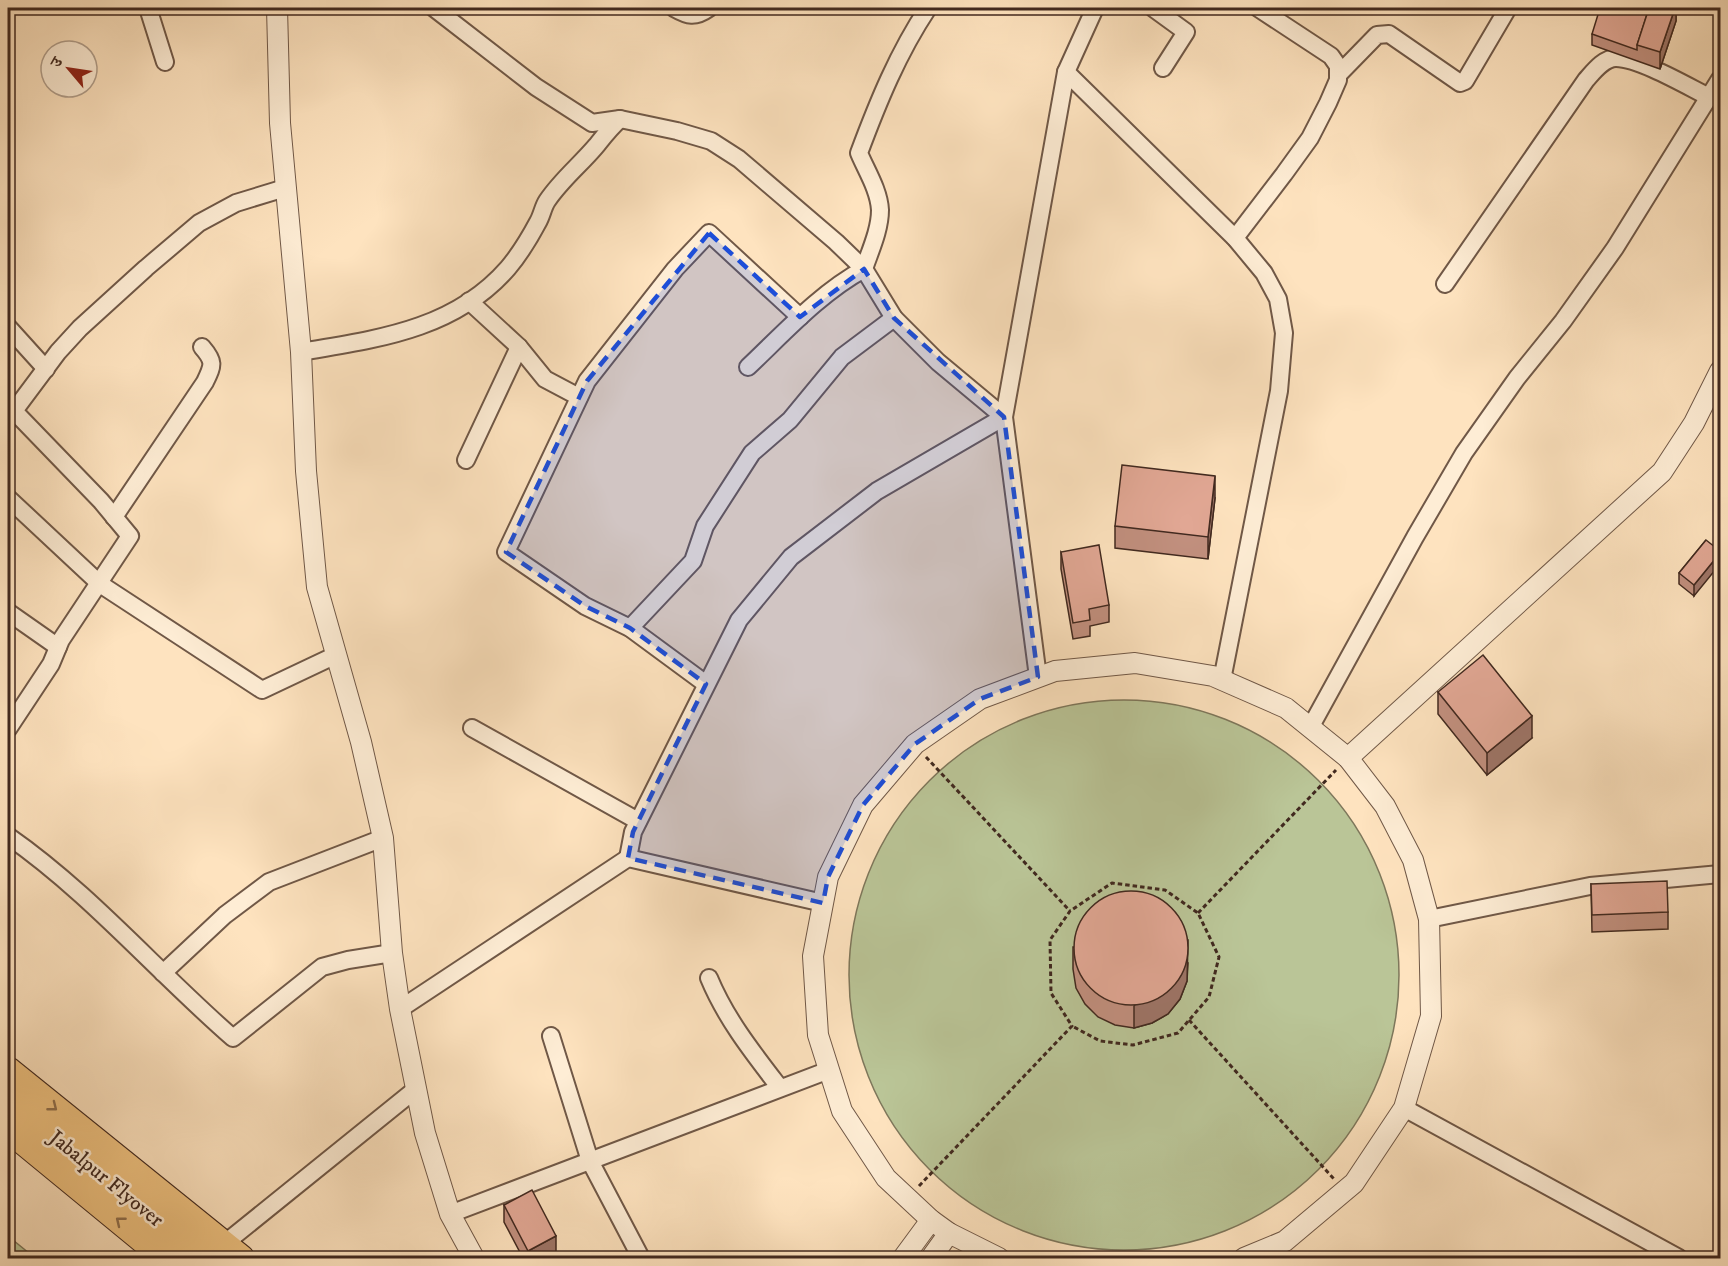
<svg xmlns="http://www.w3.org/2000/svg" width="1728" height="1266" viewBox="0 0 1728 1266" font-family="'IM FELL DW Pica','Noto Serif Devanagari',serif">
  <style>
    .green { fill: #bac597; stroke: #7e775b; stroke-width: 1.5 }
    .lines { fill: none; stroke-linecap: round; stroke-linejoin: round }
    .minor-casing { stroke: #705847; stroke-width: 20 }
    .tertiary-casing { stroke: #705847; stroke-width: 22 }
    .primary-casing { stroke: #41291f; stroke-width: 28 }
    .path { stroke: #41291f; stroke-width: 3; stroke-dasharray: 4.5 3; stroke-linecap: butt }
    .minor { stroke: #feedd5; stroke-width: 16 }
    .tertiary { stroke: #feedd5; stroke-width: 20 }
    .primary { stroke: #efc280; stroke-width: 26 }
    .wall { fill: #c2907f; stroke: #41291f; stroke-width: 1.5 }
    .shaded-wall { fill: #9e7568; stroke: #41291f; stroke-width: 1.5 }
    .building { fill: #e1a794; stroke: #41291f; stroke-width: 1.5 }
    .oneway { stroke: #8f6e4b }
    .marked { fill: #1d4ed8; fill-opacity: 0.2; stroke: #1d4ed8; stroke-width: 4.5; stroke-dasharray: 12 8; stroke-linejoin: round }
    .labels { text-anchor: middle; dominant-baseline: central; stroke-width: 5; stroke-linejoin: round; paint-order: stroke }
    .street-label { font-size: 21px; fill: #41291f; stroke: #feedd5 }
  </style>
  <rect width="100%" height="100%" fill="#fee3bf"/>
  <filter id="stains"><feTurbulence type="fractalNoise" baseFrequency=".00333" numOctaves="4"/><feColorMatrix values="0 0 0 0 .2 0 0 0 0 .09 0 0 0 0 .02 0 0 0 .5 -.17"/></filter>
  <radialGradient id="worn" r=".72"><stop offset=".6" stop-color="#630" stop-opacity="0"/><stop offset="1" stop-color="#630" stop-opacity=".3"/></radialGradient>
  <g class="green">
    <circle cx="1124" cy="975" r="275"/>
    <path d="M8,1236L35,1258H8Z"/>
  </g>
  <g class="lines">
    <g class="minor-casing">
      <g id="minor">
        <path d="M148,8L165,62"/>
        <path d="M434,8L536,87L592,123L620,119L677,131L711,141L739,159L836,242L864,269L894,318L938,362L1004,417"/>
        <path d="M674,8C688,16 695,18 709,8"/>
        <path d="M1153,8L1186,32L1163,68"/>
        <path d="M1066,72L1095,8"/>
        <path d="M1338,75L1377,35L1389,34L1460,83L1465,81L1508,8"/>
        <path d="M1235,238L1284,174L1310,138L1328,103L1338,80V66L1331,56L1258,8"/>
        <path d="M1445,284L1586,80C1594,71 1604,58 1616,58C1639,58 1687,86 1709,97"/>
        <path d="M469,301L519,347L545,379L579,397"/>
        <path d="M8,327L46,369"/>
        <path d="M301,352C377,339 454,330 508,268C519,255 530,237 538,222C542,215 543,207 547,201C561,180 580,165 596,146C604,136 610,128 620,119"/>
        <path d="M748,367C784,333 820,293 864,269C870,251 880,230 880,210C879,190 866,170 859,153C878,102 898,53 928,8"/>
        <path d="M8,419L58,352L80,328L146,268L199,223L236,203L285,188"/>
        <path d="M466,460L519,347"/>
        <path d="M8,498L100,584L262,690L336,655"/>
        <path d="M114,517L205,382C213,365 215,362 202,347"/>
        <path d="M8,612L58,647"/>
        <path d="M630,628L693,561L705,526L752,453L790,420L842,357L894,318"/>
        <path d="M1038,677L1004,417L1066,72L1235,238L1264,273L1278,299L1284,333L1279,391L1222,680"/>
        <path d="M706,684L630,628L585,606L506,552L587,381L675,269L709,233L800,317"/>
        <path d="M472,728L638,821"/>
        <path d="M1310,728L1415,537L1464,453L1517,378L1563,321L1615,248L1720,79"/>
        <path d="M8,729L51,664L61,640L130,536L101,501L14,411"/>
        <path d="M8,836C90,893 157,972 233,1038L322,967L348,960L392,953"/>
        <path d="M628,858L633,832L739,620L791,557L877,491L1004,417"/>
        <path d="M1429,919L1590,886L1720,874"/>
        <path d="M163,973L225,915L269,882L383,838"/>
        <path d="M709,978C726,1019 753,1053 780,1088"/>
        <path d="M400,1009L628,858L823,903"/>
        <path d="M551,1036L590,1161L641,1258"/>
        <path d="M1404,1108L1679,1258"/>
        <path d="M450,1214L829,1070"/>
        <path d="M224,1244L416,1089"/>
      </g>
    </g>
    <g class="tertiary-casing">
      <g id="tertiary">
        <path d="M277,8L280,123L301,352L306,471L317,587L361,742L383,838L392,953L400,1009L425,1133L450,1214L474,1258"/>
        <path d="M1348,758L1662,472L1694,423L1720,371"/>
        <path d="M903,1258L931,1220"/>
        <path d="M931,1258L949,1233"/>
        <path d="M999,1258L949,1233L931,1220L886,1178L842,1111L818,1035L813,956L828,877L863,805L915,744L980,699L1055,671L1135,663L1213,676L1286,708L1348,758L1385,806L1413,860L1429,919L1431,1016L1404,1108L1354,1183L1285,1241L1244,1258"/>
      </g>
    </g>
    <g class="primary-casing">
      <g id="primary">
        <path d="M8,1070L241,1258"/>
        <path d="M8,1100L203,1258"/>
        <path d="M8,1129L165,1258"/>
      </g>
    </g>
    <g class="path">
      <path d="M926,757L1070,911"/>
      <path d="M1198,913L1336,770"/>
      <path d="M1189,1020L1334,1179"/>
      <path d="M919,1186L1072,1026L1051,993L1050,940L1070,911L1112,883L1165,890L1198,913L1219,957L1209,997L1178,1033L1133,1045L1100,1041L1072,1026"/>
    </g>
    <use href="#minor" class="minor"/>
    <use href="#tertiary" class="tertiary"/>
    <use href="#primary" class="primary"/>
  </g>
  <g class="wall">
    <path d="M1676,8V21L1660,69L1592,45V34Z"/>
    <path d="M1215,498L1208,559L1115,548V526Z"/>
    <path d="M1706,540L1694,596L1679,584V573Z"/>
    <path d="M1061,552L1109,605V622L1090,626V636L1073,639L1061,569Z"/>
    <path d="M1438,692L1532,738L1487,775L1438,714Z"/>
    <path d="M1591,884L1668,912V929L1592,932Z"/>
    <path d="M1073,947L1188,963L1187,981L1180,999L1168,1014L1152,1023L1134,1028L1115,1025L1098,1017L1085,1004L1076,988L1073,969Z"/>
    <path d="M504,1205L556,1253L546,1258H523L504,1222Z"/>
  </g>
  <g class="shaded-wall">
    <path d="M1675,8H1676V21L1660,69V52Z"/>
    <path d="M1215,476V498L1208,559V537Z"/>
    <path d="M1720,553V564L1694,596V585Z"/>
    <path d="M1532,716V738L1487,775V753Z"/>
    <path d="M1188,941L1187,981L1180,999L1168,1014L1152,1023L1134,1028V1006Z"/>
    <path d="M556,1236V1253L546,1258H528V1251Z"/>
  </g>
  <g class="building">
    <path d="M1600,8H1649L1637,45V50L1592,34Z"/>
    <path d="M1649,8H1675L1660,52L1637,45Z"/>
    <path d="M1122,465L1215,476L1208,537L1115,526Z"/>
    <path d="M1706,540L1720,551V553L1694,585L1679,573Z"/>
    <path d="M1099,545L1109,605L1089,609L1090,620L1073,623L1061,552Z"/>
    <path d="M1483,655L1532,716L1487,753L1438,692Z"/>
    <path d="M1667,881L1668,912L1592,915L1591,884Z"/>
    <circle cx="1131" cy="948" r="57"/>
    <path d="M532,1190L556,1236L528,1251L504,1205Z"/>
  </g>
  <defs><path id="oneway-chevron" d="M-2-3.5L2.5 0L-2 3.5" fill="none" stroke-width="1.6" stroke-linecap="round" stroke-linejoin="round" transform="scale(1.5)"/></defs>
  <g class="oneway">
    <use href="#oneway-chevron" transform="translate(53 1107) rotate(38)"/>
    <use href="#oneway-chevron" transform="translate(120 1221) rotate(-141)"/>
  </g>
  <path class="marked" d="M709,233L800,317L864,269L894,318L1004,417L1038,677L980,699L915,744L863,805L828,877L823,903L628,858L633,832L706,684L630,628L585,606L506,552L587,381Z"/>
  <g class="labels">
    <g class="street-label">
      <text transform="translate(106 1179) rotate(39)">Jabalpur Flyover</text>
    </g>
  </g>
  <rect width="1728" height="1266" fill="none" stroke="#fee3bf" stroke-width="30"/>
  <rect x="9" y="9" width="1710" height="1248" fill="none" stroke="#41291f" stroke-width="3"/>
  <rect x="15" y="15" width="1698" height="1236" fill="none" stroke="#41291f" stroke-width="1.5"/>
  <g transform="translate(69 69) rotate(299)"><circle r="28" fill="#feedd5" stroke="#b29f8c" stroke-width="1.5"/>
  <path d="M0-4.5L10 22L0 15L-10 22Z" fill="#8f2418"/>
  <text y="-9" font-size="16" font-weight="bold" text-anchor="middle" fill="#41291f">उ</text>
  </g>
  <rect width="100%" height="100%" filter="url(#stains)"/>
  <rect width="100%" height="100%" fill="url(#worn)"/>
</svg>
